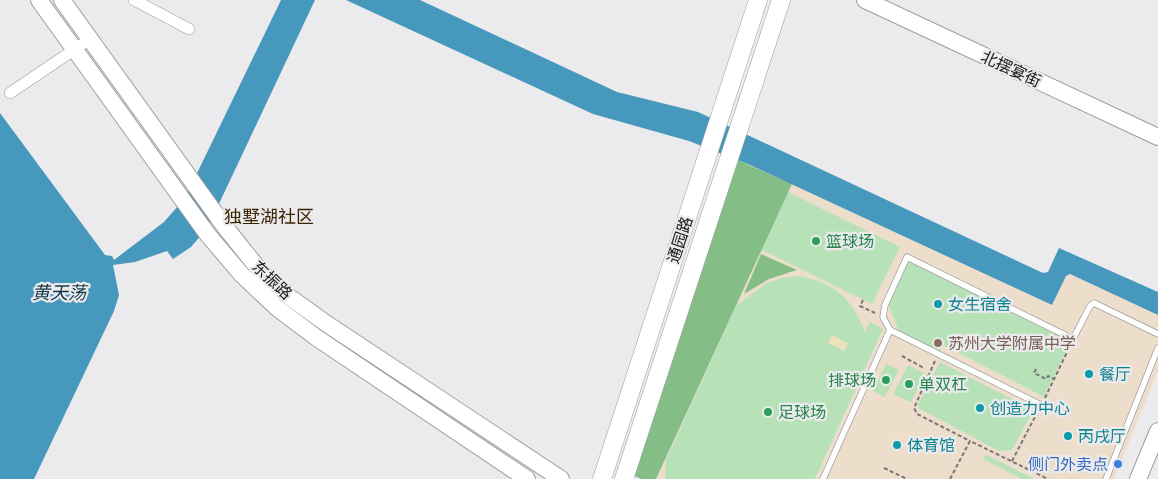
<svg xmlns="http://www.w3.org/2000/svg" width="1158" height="479" viewBox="0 0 1158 479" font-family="'Space Grotesk','Noto Sans SC',sans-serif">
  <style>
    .education { fill: #eddecc }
    .green { fill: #b7e2b8 }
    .forest { fill: #85bd87 }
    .sand { fill: #ebe1bc }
    .water { fill: #4699bd }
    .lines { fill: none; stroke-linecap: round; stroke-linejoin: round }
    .lane-casing { stroke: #9e9ea0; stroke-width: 7 }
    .street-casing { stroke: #9e9ea0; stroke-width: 12 }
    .secondary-casing { stroke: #9e9ea0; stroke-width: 18 }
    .primary-casing { stroke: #9e9ea0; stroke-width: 19 }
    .path { stroke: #787779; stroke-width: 2; stroke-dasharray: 4 2.5; stroke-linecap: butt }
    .lane { stroke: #fff; stroke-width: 5.5 }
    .street { stroke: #fff; stroke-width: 11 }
    .secondary { stroke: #fff; stroke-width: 16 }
    .primary { stroke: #fff; stroke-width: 18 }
    .leisure-dot { fill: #2e9e5b; stroke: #ebeaed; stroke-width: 2 }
    .culture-dot { fill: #0f9aa8; stroke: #ebeaed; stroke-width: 2 }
    .education-dot { fill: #8d6e63; stroke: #ebeaed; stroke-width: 2 }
    .shop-dot { fill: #3f7fe0; stroke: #ebeaed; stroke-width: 2 }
    .labels { text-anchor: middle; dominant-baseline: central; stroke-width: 4.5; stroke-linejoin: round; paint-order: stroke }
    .street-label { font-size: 16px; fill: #171718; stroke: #ebeaed }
    .leisure-label { font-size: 16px; fill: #27864d; stroke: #ebeaed; text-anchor: start }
    .culture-label { font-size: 16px; fill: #0d838f; stroke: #ebeaed; text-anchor: start }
    .education-label { font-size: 16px; fill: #785e54; stroke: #ebeaed; text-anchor: start }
    .shop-label { font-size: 16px; fill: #366cbe; stroke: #ebeaed; text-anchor: end }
    .neighbourhood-label { font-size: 18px; fill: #3b2300; stroke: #ebeaed }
    .water-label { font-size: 18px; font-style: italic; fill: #133849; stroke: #ebeaed }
  </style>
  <rect width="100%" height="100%" fill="#ebeaed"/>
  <path class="education" d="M792,184L1052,305L1066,276L1070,274L1158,315V371L1114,479H656Z"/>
  <g class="green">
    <path d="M788,192L900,247L872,304L760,249Z"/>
    <path d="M909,259L1071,340L1044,397L943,345L939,352L899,332L888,304Z"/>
    <path d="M799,276C835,283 852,298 865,332L870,322L883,329L815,479H665L666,460L736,306L765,284L781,278Z"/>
    <path d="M940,362L1028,407L1032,413L1012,450L999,451L920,409L918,405Z"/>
    <path d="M886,364L899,370L885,397L873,391Z"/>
    <path d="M908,365L925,374L911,402L893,394Z"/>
    <path d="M985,454L1034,479H1022L983,459Z"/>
  </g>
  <g class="forest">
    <path d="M735,159L792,184L656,479H641L630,474Z"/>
    <path d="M761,254L797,270L769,279L744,294Z"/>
  </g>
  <path class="sand" d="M832,335L848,343L844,351L828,343Z"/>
  <g class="water">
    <path d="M281,0H315L208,227L191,247L173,259L167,251L135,262L113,265L119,295L114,311L34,479H0V113L105,255L112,256L114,260L164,222L185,198Z"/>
    <path d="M346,0H420L617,92L698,112L1043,273L1048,272L1059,248L1158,292V315L1070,274L1066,276L1052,305L750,165L689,141L593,114Z"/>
  </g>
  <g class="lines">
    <g class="lane-casing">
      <g id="lane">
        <path d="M890,330L883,317L885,305L907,257L1073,339L1090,306L1094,303L1158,334"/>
        <path d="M823,479L890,330L1041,405"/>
        <path d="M1106,479L1158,348"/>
      </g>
    </g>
    <g class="street-casing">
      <g id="street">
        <path d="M134,0L189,29"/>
        <path d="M10,93L90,39"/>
      </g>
    </g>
    <g class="secondary-casing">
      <g id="secondary">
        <path d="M39,0L208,235L242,275L277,308L317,338L527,479"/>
        <path d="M62,0L225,227L262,273L288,296L327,324L561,479"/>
        <path d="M865,0L1158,137"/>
        <path d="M1138,479L1158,431"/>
      </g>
    </g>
    <g class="primary-casing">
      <g id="primary">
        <path d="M602,479L758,0"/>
        <path d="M624,479L781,0"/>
      </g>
    </g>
    <g class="path">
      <path d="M863,300L860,306L875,313"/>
      <path d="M902,356L924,368"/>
      <path d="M935,361L914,408L917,414L970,441"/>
      <path d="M1036,369L1034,373L1046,379L1048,376L1054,379"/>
      <path d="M1045,398L1070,346"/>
      <path d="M1012,461L1038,411"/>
      <path d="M884,468L907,479"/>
      <path d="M950,479L970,441L1048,479"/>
    </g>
    <use href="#lane" class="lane"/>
    <use href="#street" class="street"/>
    <use href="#secondary" class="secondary"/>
    <use href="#primary" class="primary"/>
  </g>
  <g class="leisure-dot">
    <circle cx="816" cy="241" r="5"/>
    <circle cx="886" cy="380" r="5"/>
    <circle cx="909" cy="384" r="5"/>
    <circle cx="768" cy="412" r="5"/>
  </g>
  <g class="culture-dot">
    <circle cx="938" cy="304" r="5"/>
    <circle cx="1089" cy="374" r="5"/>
    <circle cx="980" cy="408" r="5"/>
    <circle cx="1068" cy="436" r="5"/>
    <circle cx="897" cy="445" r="5"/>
  </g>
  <circle class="education-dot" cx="938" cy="343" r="5"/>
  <circle class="shop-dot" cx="1118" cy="464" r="5"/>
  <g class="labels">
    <g class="street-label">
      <text transform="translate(1011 69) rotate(25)">北摆宴街</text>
      <text transform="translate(680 240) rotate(-72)">通园路</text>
      <text transform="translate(272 280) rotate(43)">东振路</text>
    </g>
    <g class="leisure-label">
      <text x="826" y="241">篮球场</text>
      <text x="876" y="380" text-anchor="end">排球场</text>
      <text x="919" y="384">单双杠</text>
      <text x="778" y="412">足球场</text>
    </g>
    <g class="culture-label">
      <text x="948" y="304">女生宿舍</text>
      <text x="1099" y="374">餐厅</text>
      <text x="990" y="408">创造力中心</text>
      <text x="1078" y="436">丙戌厅</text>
      <text x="907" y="445">体育馆</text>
    </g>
    <g class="education-label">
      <text x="948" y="343">苏州大学附属中学</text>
    </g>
    <g class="shop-label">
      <text x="1108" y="464">侧门外卖点</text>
    </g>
    <g class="neighbourhood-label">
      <text x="269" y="216">独墅湖社区</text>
    </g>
    <g class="water-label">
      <text x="59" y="292">黄天荡</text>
    </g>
  </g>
</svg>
